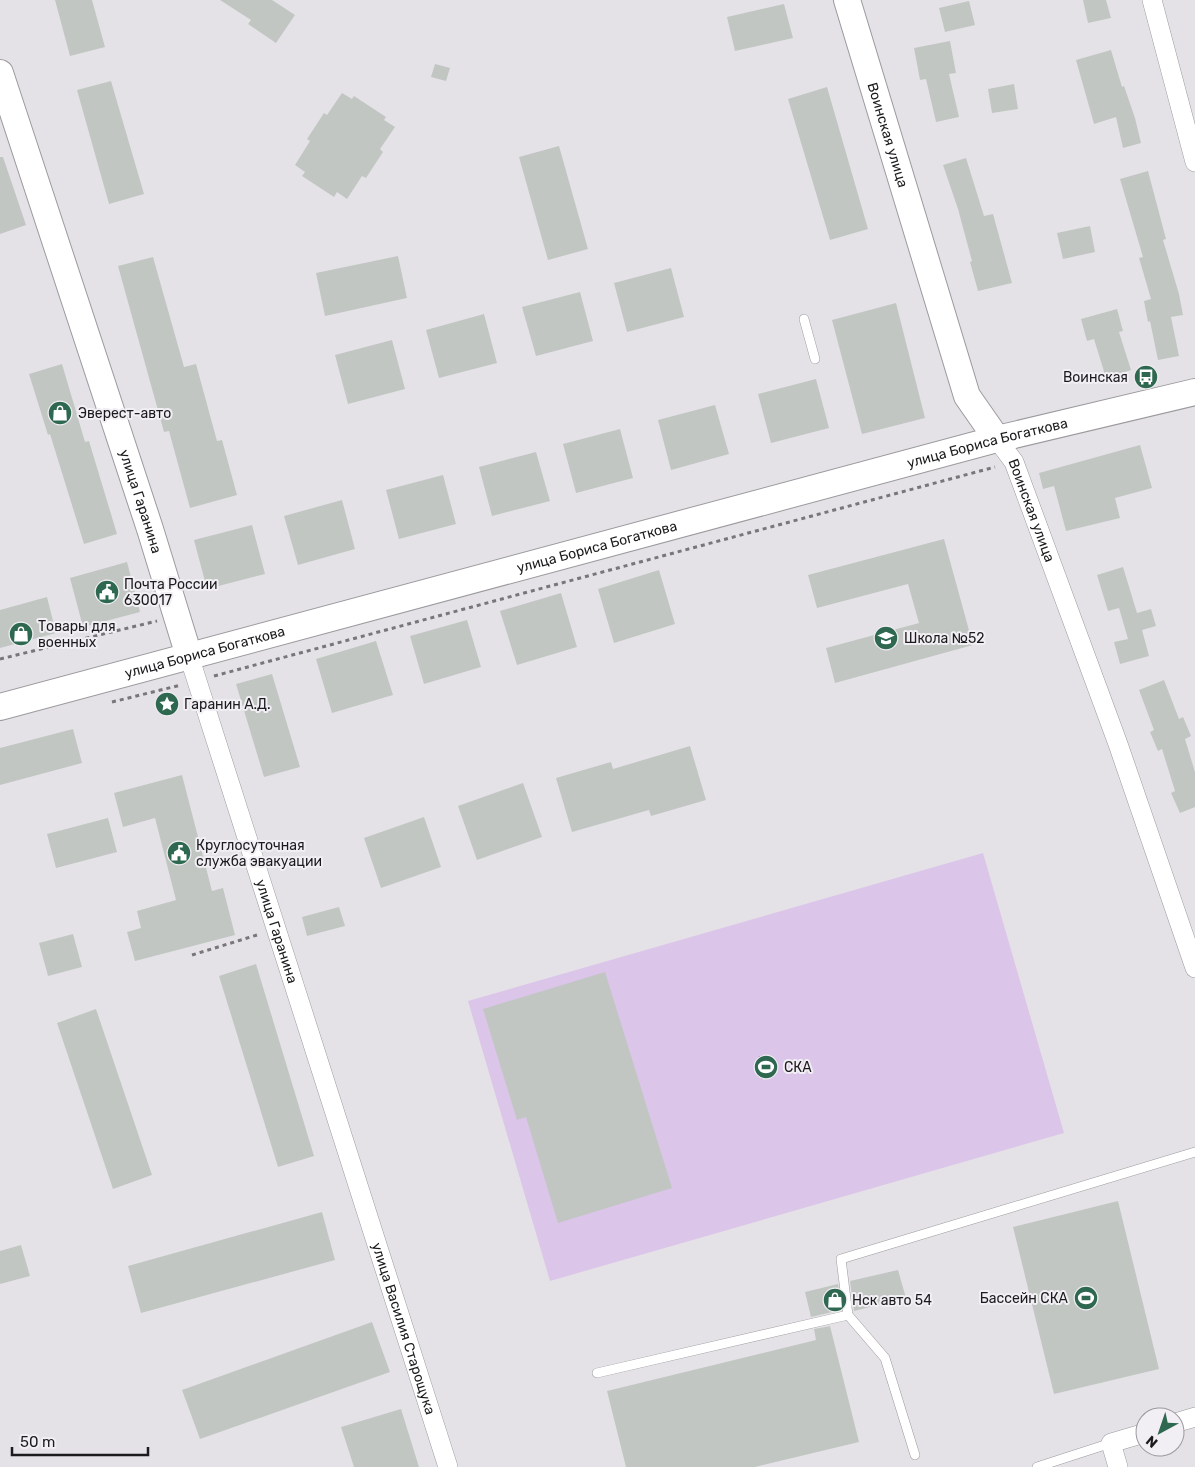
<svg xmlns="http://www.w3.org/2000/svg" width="1195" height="1467" viewBox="0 0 1195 1467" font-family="Rubik,sans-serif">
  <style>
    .green { fill: #dbc5e9 }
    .building { fill: #c1c6c3 }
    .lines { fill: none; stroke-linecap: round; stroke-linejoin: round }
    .lane-casing { stroke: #9c9a9e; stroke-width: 10 }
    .street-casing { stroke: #9c9a9e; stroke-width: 20 }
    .secondary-casing { stroke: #9c9a9e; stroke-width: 28 }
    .path { stroke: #787679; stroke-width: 3; stroke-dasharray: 4 4; stroke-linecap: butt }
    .lane { stroke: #fff; stroke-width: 9 }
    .street { stroke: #fff; stroke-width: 19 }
    .secondary { stroke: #fff; stroke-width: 26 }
    .labels { text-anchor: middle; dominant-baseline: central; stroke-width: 4; stroke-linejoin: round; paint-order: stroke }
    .street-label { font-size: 14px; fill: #1b1a1c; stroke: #f2eff4 }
    .poi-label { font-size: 14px; fill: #1b1a1c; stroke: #f2eff4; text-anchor: start }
  </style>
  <rect width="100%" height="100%" fill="#e5e2e7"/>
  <path class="green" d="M983,853L1064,1133L550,1281L468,1001Z"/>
  <g class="building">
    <path d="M55,0H92L105,47L70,56Z"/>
    <path d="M220,0H272L295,15L276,43L248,24L251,20Z"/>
    <path d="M1083,0H1106L1111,18L1088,23Z"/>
    <path d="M969,1L975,25L945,32L939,8Z"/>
    <path d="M784,4L793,38L735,51L727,17Z"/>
    <path d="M950,41L956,73L949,74L959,117L936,122L926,79L920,80L914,48Z"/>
    <path d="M1111,50L1122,87L1124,86L1135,118L1141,143L1123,148L1116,117L1094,124L1076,60Z"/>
    <path d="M435,64L450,68L446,81L431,77Z"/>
    <path d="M111,81L144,194L109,204L77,90Z"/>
    <path d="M1014,84L1018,109L992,113L988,89Z"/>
    <path d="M827,87L868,229L830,240L788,99Z"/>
    <path d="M342,93L352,99L354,96L386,117L384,120L395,127L380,149L383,152L366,178L362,176L347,199L337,192L334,197L302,176L305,172L295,165L310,141L307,139L324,113L327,115Z"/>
    <path d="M559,146L588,249L548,260L519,157Z"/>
    <path d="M0,157H3L26,225L0,234Z"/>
    <path d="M966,158L984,216L993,214L1012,283L978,291L970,262L972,261L958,209L943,165Z"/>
    <path d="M1148,171L1166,239L1163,240L1179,294L1183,315L1171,317L1179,356L1158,360L1150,321L1148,322L1144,301L1151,299L1139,258L1143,257L1120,179Z"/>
    <path d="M1090,226L1095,252L1063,259L1057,233Z"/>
    <path d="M398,256L407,298L325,316L316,273Z"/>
    <path d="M153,257L184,367L196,364L217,441L222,440L237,495L190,508L169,431L164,432L118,266Z"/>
    <path d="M671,268L684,317L627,332L614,283Z"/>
    <path d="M580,292L593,341L536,356L522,307Z"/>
    <path d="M896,303L925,418L862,434L832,320Z"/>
    <path d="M1117,309L1123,331L1119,332L1131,370L1106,378L1094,339L1087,341L1081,319Z"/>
    <path d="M484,314L497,363L439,378L426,330Z"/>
    <path d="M392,340L405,389L348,404L335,355Z"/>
    <path d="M62,364L85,442L89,441L117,534L84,544L50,434L48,435L29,374Z"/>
    <path d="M816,379L829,428L771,443L758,394Z"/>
    <path d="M715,405L729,454L671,470L658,420Z"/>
    <path d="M620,429L633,478L576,493L563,444Z"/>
    <path d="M1140,445L1152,488L1115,498L1120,518L1066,531L1054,486L1043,489L1039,473Z"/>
    <path d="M536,452L550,501L492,516L479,467Z"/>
    <path d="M443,475L456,524L399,539L386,490Z"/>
    <path d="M342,500L355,549L298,565L284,516Z"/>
    <path d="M252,525L265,574L207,589L194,540Z"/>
    <path d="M944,539L973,645L835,683L826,648L919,623L908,584L817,608L808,575Z"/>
    <path d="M127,562L140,612L83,627L70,578Z"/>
    <path d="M1123,567L1137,613L1151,609L1156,626L1142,630L1149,656L1120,664L1114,642L1128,639L1119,608L1108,611L1097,575Z"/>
    <path d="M659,570L675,624L614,643L598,589Z"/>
    <path d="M561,593L577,647L517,665L500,611Z"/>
    <path d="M47,597L56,633L0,648V610Z"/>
    <path d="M467,620L481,667L424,684L410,636Z"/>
    <path d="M376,641L393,695L332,713L316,659Z"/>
    <path d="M272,674L300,767L264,777L236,684Z"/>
    <path d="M1164,680L1179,719L1183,717L1191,736L1185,739L1195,772V807L1180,813L1171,793L1175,791L1162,749L1158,751L1150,732L1154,730L1139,690Z"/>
    <path d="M73,729L82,763L0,785V748Z"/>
    <path d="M690,746L706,800L651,816L649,810L572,832L556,778L611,762L613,769Z"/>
    <path d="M182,775L212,891L223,888L235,935L135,961L127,932L141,928L137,911L176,900L155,818L123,827L114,793Z"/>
    <path d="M523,783L542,837L477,860L458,806Z"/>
    <path d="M424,817L441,867L381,888L364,838Z"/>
    <path d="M108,818L117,852L56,868L47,834Z"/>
    <path d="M339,907L345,926L307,936L302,917Z"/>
    <path d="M73,934L82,967L48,976L39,943Z"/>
    <path d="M256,964L314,1156L278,1167L219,976Z"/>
    <path d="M605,972L672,1188L558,1223L526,1117L517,1120L483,1009Z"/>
    <path d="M96,1009L152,1175L113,1189L57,1023Z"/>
    <path d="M1118,1201L1159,1369L1054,1394L1013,1227Z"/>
    <path d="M322,1212L335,1260L141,1313L128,1266Z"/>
    <path d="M21,1245L30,1276L0,1284V1251Z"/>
    <path d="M898,1270L906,1298L854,1311L850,1281Z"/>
    <path d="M838,1284L841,1310L811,1317L805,1292Z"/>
    <path d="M372,1322L390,1372L200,1439L182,1390Z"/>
    <path d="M830,1326L859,1442L755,1467H626L607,1391L816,1340L814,1329Z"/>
    <path d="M401,1409L419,1467H354L341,1427Z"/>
  </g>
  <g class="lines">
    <g class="lane-casing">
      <g id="lane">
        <path d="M804,319L815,359"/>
        <path d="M597,1373L848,1315"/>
        <path d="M915,1455L885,1358L848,1315L841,1259L1195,1152"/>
        <path d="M1037,1467L1111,1443"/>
      </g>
    </g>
    <g class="street-casing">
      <g id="street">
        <path d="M1152,0L1195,162"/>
        <path id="s1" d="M997,439L1014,462L1118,744L1195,968"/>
        <path id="s2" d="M189,656L448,1467"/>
        <path d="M1175,1423L1195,1417"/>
        <path d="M1118,1467L1111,1443L1145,1433"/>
      </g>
    </g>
    <g class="secondary-casing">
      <g id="secondary">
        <path id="s3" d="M847,0L967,396L997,439"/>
        <path id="s4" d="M0,73L150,529L189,656"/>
        <path id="s5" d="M0,707L997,439L1195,392"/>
      </g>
    </g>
    <g class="path">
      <path d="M0,659L157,621"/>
      <path d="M214,676L995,467"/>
      <path d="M112,702L181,685"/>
      <path d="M192,955L257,935L256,932"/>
    </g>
    <use href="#lane" class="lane"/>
    <use href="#street" class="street"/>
    <use href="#secondary" class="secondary"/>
  </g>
  <defs>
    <g id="bus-disc" transform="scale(1.25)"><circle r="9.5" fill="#2e6850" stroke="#f2eff4"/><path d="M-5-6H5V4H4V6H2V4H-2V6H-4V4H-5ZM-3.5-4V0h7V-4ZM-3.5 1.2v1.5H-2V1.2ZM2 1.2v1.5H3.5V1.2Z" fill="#fff"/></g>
    <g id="shop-disc" transform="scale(1.25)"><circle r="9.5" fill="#2e6850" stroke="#f2eff4"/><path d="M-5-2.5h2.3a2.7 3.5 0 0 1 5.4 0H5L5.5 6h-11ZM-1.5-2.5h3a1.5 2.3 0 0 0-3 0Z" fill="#fff"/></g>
    <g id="civic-disc" transform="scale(1.25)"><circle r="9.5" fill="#2e6850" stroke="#f2eff4"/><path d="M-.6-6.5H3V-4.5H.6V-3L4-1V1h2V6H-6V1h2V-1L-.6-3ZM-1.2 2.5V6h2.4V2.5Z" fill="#fff"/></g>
    <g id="school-disc" transform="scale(1.25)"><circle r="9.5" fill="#2e6850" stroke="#f2eff4"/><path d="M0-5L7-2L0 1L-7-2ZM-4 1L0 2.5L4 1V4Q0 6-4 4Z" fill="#fff"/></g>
    <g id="sight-disc" transform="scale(1.25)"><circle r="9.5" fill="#2e6850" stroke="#f2eff4"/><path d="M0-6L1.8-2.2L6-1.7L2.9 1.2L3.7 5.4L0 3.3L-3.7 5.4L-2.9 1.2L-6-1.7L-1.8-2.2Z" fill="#fff"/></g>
    <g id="stadium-disc" transform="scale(1.25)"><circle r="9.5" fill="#2e6850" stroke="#f2eff4"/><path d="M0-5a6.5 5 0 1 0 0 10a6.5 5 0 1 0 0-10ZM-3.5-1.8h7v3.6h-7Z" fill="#fff"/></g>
  </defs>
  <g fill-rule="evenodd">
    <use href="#bus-disc" x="1146" y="377"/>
    <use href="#shop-disc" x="60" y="413"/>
    <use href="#civic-disc" x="107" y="592"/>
    <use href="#shop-disc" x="21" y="634"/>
    <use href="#school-disc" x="886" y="638"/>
    <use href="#sight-disc" x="167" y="704"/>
    <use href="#civic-disc" x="179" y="853"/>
    <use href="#stadium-disc" x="766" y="1067"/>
    <use href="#stadium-disc" x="1086" y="1298"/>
    <use href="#shop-disc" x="835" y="1300"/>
  </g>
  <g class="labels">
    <g class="street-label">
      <text stroke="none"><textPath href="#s3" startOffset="141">Воинская улица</textPath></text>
      <text stroke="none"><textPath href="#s5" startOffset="1022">улица Бориса Богаткова</textPath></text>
      <text stroke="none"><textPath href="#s4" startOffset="451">улица Гаранина</textPath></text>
      <text stroke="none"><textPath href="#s1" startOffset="80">Воинская улица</textPath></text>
      <text stroke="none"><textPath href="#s5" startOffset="618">улица Бориса Богаткова</textPath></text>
      <text stroke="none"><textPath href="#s5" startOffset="212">улица Бориса Богаткова</textPath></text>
      <text stroke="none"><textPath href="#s2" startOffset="289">улица Гаранина</textPath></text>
      <text stroke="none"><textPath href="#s2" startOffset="706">улица Василия Старощука</textPath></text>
    </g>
    <g class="poi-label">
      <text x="1128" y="377" text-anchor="end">Воинская</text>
      <text x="78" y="413">Эверест-авто</text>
      <text x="124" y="584">Почта России<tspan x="124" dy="16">630017</tspan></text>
      <text x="38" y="626">Товары для<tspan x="38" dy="16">военных</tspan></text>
      <text x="904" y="638">Школа №52</text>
      <text x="184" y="704">Гаранин А.Д.</text>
      <text x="196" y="845">Круглосуточная<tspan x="196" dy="16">служба эвакуации</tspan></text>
      <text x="784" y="1067">СКА</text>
      <text x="1068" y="1298" text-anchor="end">Бассейн СКА</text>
      <text x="852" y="1300">Нск авто 54</text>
    </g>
  </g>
  <g transform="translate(1160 1432) rotate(220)"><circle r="24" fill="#f2eff4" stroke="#9c9a9e"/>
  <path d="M0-4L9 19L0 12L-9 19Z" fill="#2e6850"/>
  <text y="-8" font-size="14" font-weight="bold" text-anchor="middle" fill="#1b1a1c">N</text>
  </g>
  <path d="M12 1447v8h136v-8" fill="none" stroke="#1b1a1c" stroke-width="2.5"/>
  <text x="20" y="1447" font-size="15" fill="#1b1a1c" stroke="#f2eff4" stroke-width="4" paint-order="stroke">50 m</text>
</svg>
